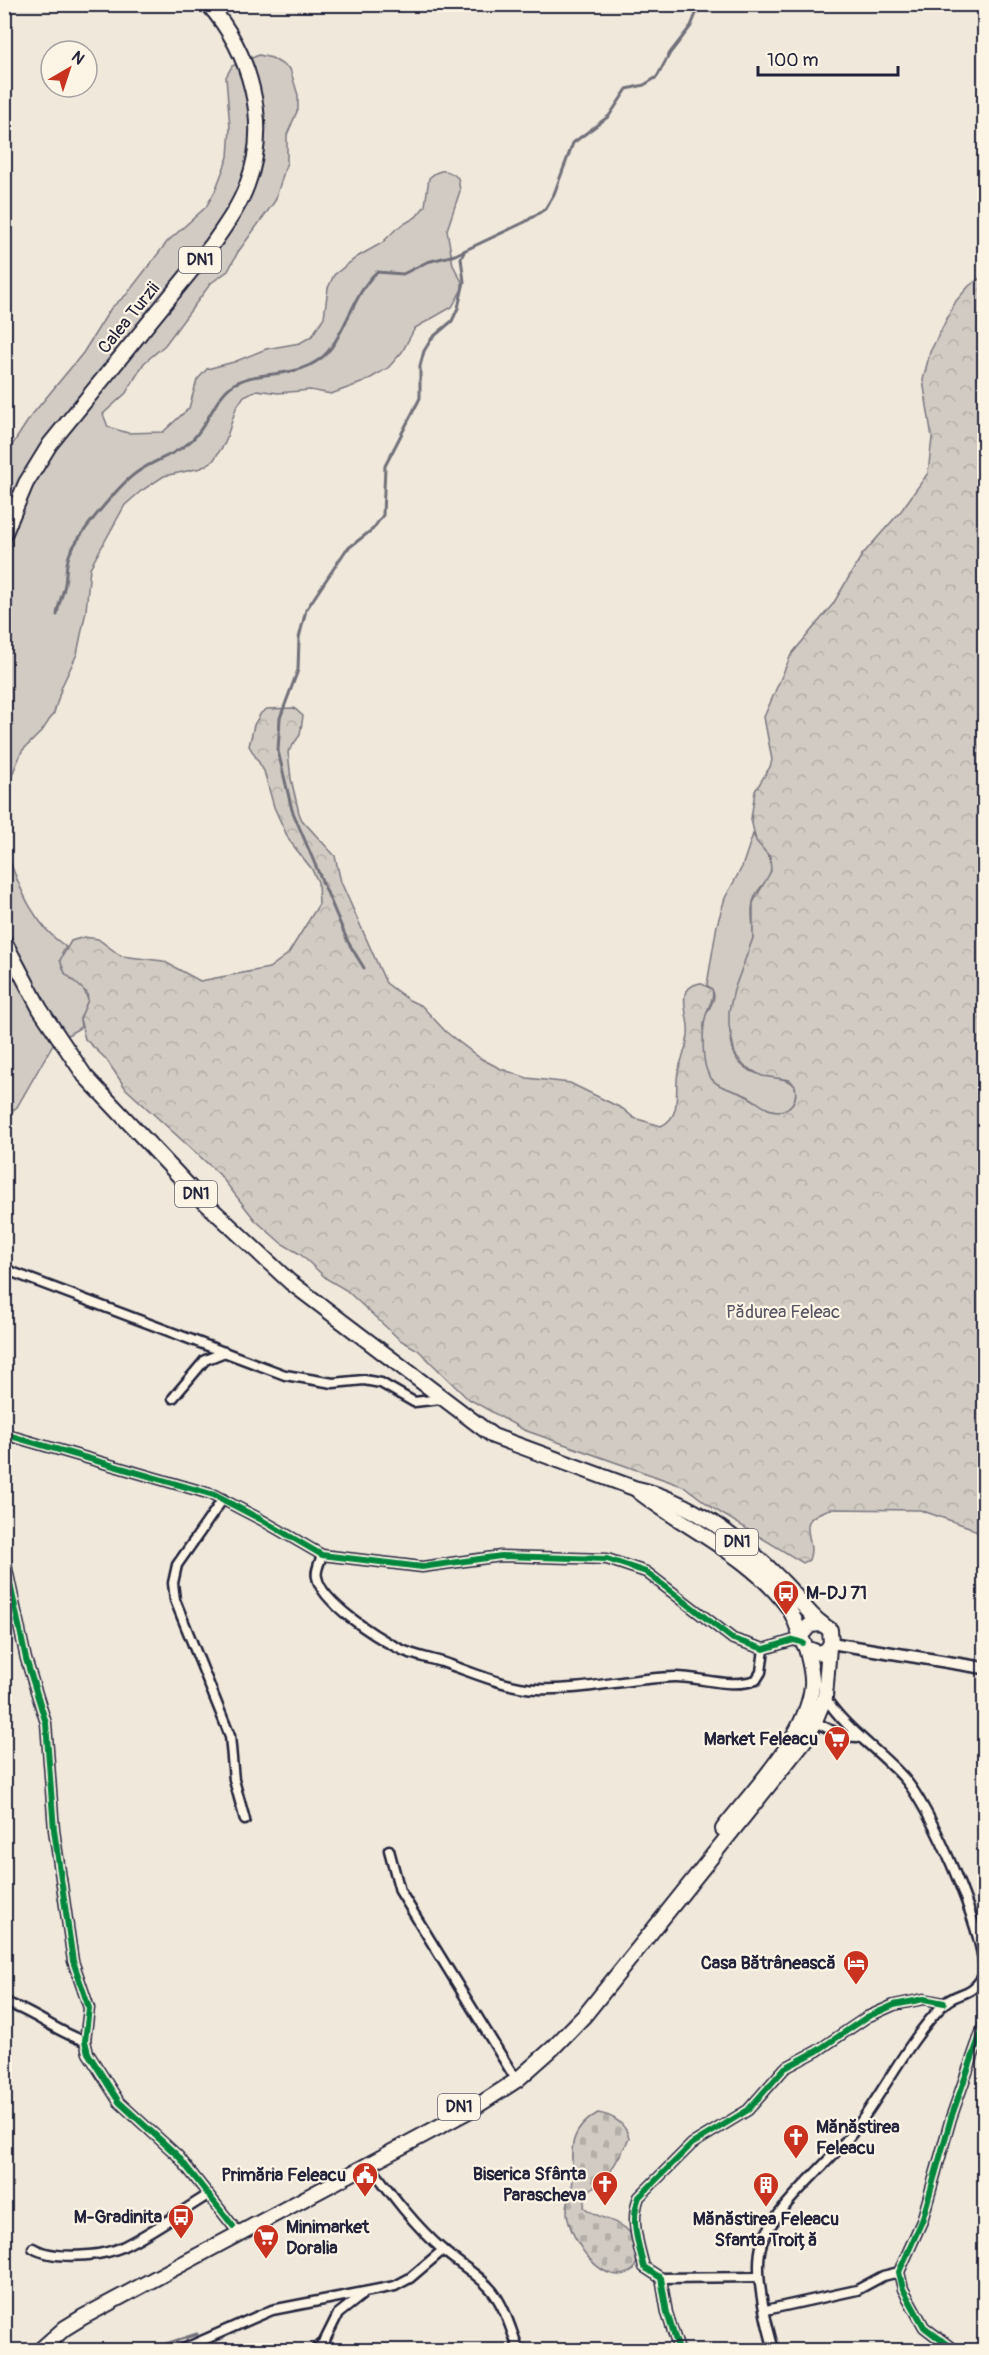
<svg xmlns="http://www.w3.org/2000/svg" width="989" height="2355" viewBox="0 0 989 2355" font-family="Pangolin,sans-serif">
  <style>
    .green { fill: #d1cbc3; stroke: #7a767f; stroke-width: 1.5 }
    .forest { fill: url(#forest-crowns); stroke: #7a767f; stroke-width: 1.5 }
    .cemetery { fill: url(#cemetery-stones); stroke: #7a767f; stroke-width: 1.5 }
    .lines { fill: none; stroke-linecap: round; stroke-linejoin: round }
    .stream { stroke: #716f79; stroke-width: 3 }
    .minor-casing { stroke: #22223b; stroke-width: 13 }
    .tertiary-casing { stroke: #22223b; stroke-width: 15 }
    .primary-casing { stroke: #22223b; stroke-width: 18 }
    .minor { stroke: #fcf5e5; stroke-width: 8 }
    .tertiary { stroke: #fcf5e5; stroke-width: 10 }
    .primary { stroke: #fcf5e5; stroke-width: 14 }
    .cycleway-casing { stroke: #fcf5e5; stroke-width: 10 }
    .cycleway { stroke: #00873e; stroke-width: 6 }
    .labels { text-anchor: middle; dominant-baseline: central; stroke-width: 4.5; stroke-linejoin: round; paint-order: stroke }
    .shield { fill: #fcf5e5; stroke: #63616e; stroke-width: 1.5 }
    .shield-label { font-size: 16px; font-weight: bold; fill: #22223b }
    .street-label { font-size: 18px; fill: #22223b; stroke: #fcf5e5 }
    .park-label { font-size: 18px; fill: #575564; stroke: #fcf5e5 }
    .poi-label { font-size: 18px; font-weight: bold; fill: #22223b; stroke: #fcf5e5; text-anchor: end }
  </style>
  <defs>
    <pattern id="forest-crowns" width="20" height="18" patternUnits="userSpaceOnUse" patternTransform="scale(1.5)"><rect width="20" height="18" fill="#d1cbc3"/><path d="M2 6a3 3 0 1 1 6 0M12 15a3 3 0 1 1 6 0" fill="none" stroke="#b3aea8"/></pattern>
    <pattern id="cemetery-stones" width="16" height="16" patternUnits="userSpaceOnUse" patternTransform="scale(1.5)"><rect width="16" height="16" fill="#d1cbc3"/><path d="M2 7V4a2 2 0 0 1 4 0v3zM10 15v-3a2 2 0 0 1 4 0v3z" fill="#b3aea8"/></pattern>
  </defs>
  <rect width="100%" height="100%" fill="#efe8db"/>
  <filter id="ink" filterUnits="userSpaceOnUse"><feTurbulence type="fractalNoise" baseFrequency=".0167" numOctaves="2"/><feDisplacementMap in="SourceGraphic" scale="12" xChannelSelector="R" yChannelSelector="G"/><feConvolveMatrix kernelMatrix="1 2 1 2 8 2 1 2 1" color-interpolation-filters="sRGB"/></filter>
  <g filter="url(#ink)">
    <g class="green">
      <path d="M259,55L272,58L290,69L298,95V109L287,135V162L275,201L238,252L228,271L211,283L165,345L144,363L126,393L103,414L108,427L128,433L163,432L189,408L197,380L207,369L234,362L266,349L300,343L312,336L324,317L328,288L334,275L357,257L382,243L397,228L416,217L425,206L429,178C440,168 448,169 458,178L460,191L447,230L453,265L462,282V289L452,307L415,328L402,352L388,368L364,382L331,394L310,390L278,393L257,390L244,396L236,408L225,443L213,461L201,468L164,476L141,491L125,505L90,568L86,611L77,654L62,686L54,713L42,731L22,751L5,792V456L31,416L83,353L111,308L127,294L167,242L206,207L215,191L228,157L230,128L226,77L232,66Z"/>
      <path d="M753,834C757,845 770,852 771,864C772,880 761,884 755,896C749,909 754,924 753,937C748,976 724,994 731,1039C732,1047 734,1055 738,1061C754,1081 783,1073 795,1086C799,1106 783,1117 764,1107C758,1104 752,1098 745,1095C732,1089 718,1089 709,1076C700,1062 702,1033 705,1017C707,1010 714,1003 714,996C714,991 711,988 707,985L717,925L725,898L742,867Z"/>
      <path d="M4,846C18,883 31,923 66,947L62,953L65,973L83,987L88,1000L80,1019L81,1027L53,1044L17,1107L7,1116Z"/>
    </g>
    <path class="forest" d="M984,275V1537L969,1527L920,1510L830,1509C790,1521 818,1537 809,1560L803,1563L714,1509L685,1487L524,1430L467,1398L418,1350L400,1340L346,1290L327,1279L300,1254L281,1243L255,1220L219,1174L126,1089L106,1059L85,1039L80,1019L88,1000L87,993L65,973L60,960L71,941L84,937L98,939L121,956L163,961L200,981L269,968L288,954L319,904L318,882L311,868L289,840L274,807L264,771L249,746L254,725L261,713L267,709L294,708L303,716L300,735L288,752L291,779L299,813L302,820L335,856L341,882L386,983L409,1000L422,1006L446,1032L480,1058L499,1068L527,1078L570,1083L623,1109L634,1118L661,1126C683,1116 674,1091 678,1072C681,1060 687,1047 688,1035C691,1017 672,989 700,983L712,989C715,1000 708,1005 706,1015C702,1027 702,1059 707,1071C714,1090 733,1088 748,1097C755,1100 761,1106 768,1109C786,1116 799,1103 795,1086L790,1080L762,1076L744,1066L735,1054L729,1026V1011L734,990L753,938V903L771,871L770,857L756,841L751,819L755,791L770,767L772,760L764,717L791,655L833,604L862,555L901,511L928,473L932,438L923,380L930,352L956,301L969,286Z"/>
    <path class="cemetery" d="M598,2113C612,2115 627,2124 629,2139L608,2176L586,2193L584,2207C601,2223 630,2218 635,2245C637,2254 639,2261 634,2269C604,2293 569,2238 567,2213C566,2200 574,2189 573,2176C570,2148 570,2129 598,2113Z"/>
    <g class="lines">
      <g class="stream">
        <path d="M57,615C58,604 63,595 65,584C67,573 65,564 70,553C79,534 119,485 136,473C153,460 174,456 191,441C209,425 214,397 234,384C260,369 291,380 320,359C343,343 353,292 377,272L403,274L427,262L455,255L525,222L545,209L554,194L573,143L609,116L627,89L644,85L657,77L670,53L691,26L700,4"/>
        <path d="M364,968L348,942L292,810L278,751L280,718L298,670L299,638L306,610L346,550L373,529L383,515L385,466L420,398V366L424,351L432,338L452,321L458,308L464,282L461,258L464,252"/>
        <path d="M147,2350L197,2334"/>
      </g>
      <g class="minor-casing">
        <g id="minor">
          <path d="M4,1269L285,1375L333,1383L364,1380L381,1383L414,1402L441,1399"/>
          <path d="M173,1398L205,1360L225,1352"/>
          <path d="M4,1434L214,1495L260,1519L322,1555L422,1567L501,1556L607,1559L646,1572L733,1639L764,1649L794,1640L803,1643"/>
          <path d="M223,1499L177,1565L173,1583L175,1600L230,1736L234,1780L245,1820"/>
          <path d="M4,1555L26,1659L46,1723L54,1830L73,1961L89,2008L85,2041L88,2053L119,2102L178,2156L233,2226"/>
          <path d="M322,1555C320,1562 315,1571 317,1577C321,1602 376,1637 398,1648C411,1655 428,1658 442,1662C472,1672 506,1688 538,1689C584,1691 629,1678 675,1677C702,1677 730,1689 756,1680L761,1672L764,1649"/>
          <path d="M825,1697C846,1730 878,1749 904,1778C932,1810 983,1929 984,1971"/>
          <path d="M813,1721L843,1736L857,1737"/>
          <path d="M389,1850L400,1891L512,2073"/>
          <path d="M4,2002C33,2011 56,2032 85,2041"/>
          <path d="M369,2164C391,2194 415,2226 444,2251C460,2265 480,2275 493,2292C506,2309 511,2331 519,2350"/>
          <path d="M33,2248C53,2260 103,2257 124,2246C153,2232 180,2212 208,2195"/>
          <path d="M661,2278L759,2277"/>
          <path d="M766,2310L857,2290L883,2276L899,2272"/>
          <path d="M181,2350L272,2310L395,2286L410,2278L443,2250"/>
          <path d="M315,2350L324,2342L338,2314L362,2295"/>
          <path d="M679,2350L667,2313L661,2278L644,2267C638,2243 630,2221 639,2197L692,2144L748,2110L785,2068L817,2051L867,2017L894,2005L924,1999L944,2003"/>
          <path d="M774,2350C766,2322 753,2271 762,2243C776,2205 828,2165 854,2131C885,2090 907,2042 943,2005C957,1990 971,1999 984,1974"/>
          <path d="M954,2350L924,2327L903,2289L899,2272L922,2221L951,2118L984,2024"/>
        </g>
      </g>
      <g class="tertiary-casing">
        <path id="tertiary" d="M831,1643L984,1668"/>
      </g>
      <g class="primary-casing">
        <g id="primary">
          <path d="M4,535L26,483L50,444L212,245C225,226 239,207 247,185C271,123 250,52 208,4"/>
          <path d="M4,941L40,1009L85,1076L198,1196L290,1282L493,1436L634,1488C690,1500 742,1540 781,1580C796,1594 805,1611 822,1624"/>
          <path d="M638,1491C688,1530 750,1555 788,1607C797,1621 799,1635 806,1648L819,1653L827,1650L831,1643L830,1630L822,1624L810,1625L802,1634"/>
          <path d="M723,1829C753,1790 808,1735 812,1685C813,1673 809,1660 806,1648"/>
          <path d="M40,2350L65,2328L83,2317L474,2108L517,2080L553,2048L585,2015L809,1735L825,1697L829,1647"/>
        </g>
      </g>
      <use href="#minor" class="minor"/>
      <use href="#tertiary" class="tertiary"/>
      <use href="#primary" class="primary"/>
      <g class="cycleway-casing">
        <g id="cycleway">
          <path d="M4,1434L214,1495L260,1519L322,1555L422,1567L501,1556L607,1559L646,1572L733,1639L764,1649L794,1640L803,1643"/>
          <path d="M4,1555L26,1659L46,1723L54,1830L73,1961L89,2008L85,2041L88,2053L119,2102L178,2156L233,2226"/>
          <path d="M679,2350L667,2313L661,2278L644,2267C638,2243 630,2221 639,2197L692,2144L748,2110L785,2068L817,2051L867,2017L894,2005L924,1999L944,2003"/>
          <path d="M954,2350L924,2327L903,2289L899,2272L922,2221L951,2118L984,2024"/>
        </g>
      </g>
      <use href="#cycleway" class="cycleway"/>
    </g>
  </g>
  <defs>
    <g id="bus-pin" transform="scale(1.35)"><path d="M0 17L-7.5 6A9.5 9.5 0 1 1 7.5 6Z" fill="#c8321e" stroke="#fcf5e5"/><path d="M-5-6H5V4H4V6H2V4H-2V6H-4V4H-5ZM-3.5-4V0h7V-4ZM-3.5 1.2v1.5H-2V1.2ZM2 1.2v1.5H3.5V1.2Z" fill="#fff"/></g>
    <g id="supermarket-pin" transform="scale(1.35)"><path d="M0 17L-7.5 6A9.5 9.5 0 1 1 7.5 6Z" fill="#c8321e" stroke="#fcf5e5"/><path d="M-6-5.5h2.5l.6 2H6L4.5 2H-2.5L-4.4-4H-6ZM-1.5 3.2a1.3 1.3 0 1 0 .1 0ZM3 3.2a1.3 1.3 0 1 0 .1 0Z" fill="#fff"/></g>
    <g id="hotel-pin" transform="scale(1.35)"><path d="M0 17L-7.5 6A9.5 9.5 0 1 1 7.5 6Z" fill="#c8321e" stroke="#fcf5e5"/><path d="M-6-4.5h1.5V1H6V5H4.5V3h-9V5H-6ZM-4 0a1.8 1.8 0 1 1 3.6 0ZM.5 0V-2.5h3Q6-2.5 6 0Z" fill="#fff"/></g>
    <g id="church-pin" transform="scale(1.35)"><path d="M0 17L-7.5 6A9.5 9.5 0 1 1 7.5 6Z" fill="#c8321e" stroke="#fcf5e5"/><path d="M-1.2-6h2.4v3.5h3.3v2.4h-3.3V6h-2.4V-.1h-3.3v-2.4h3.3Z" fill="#fff"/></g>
    <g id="civic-pin" transform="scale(1.35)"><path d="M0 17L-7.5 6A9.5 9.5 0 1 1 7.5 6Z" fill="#c8321e" stroke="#fcf5e5"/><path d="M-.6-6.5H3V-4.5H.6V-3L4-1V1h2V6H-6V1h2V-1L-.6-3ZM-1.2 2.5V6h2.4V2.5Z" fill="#fff"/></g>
    <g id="building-pin" transform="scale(1.35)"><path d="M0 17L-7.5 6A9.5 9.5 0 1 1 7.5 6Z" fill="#c8321e" stroke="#fcf5e5"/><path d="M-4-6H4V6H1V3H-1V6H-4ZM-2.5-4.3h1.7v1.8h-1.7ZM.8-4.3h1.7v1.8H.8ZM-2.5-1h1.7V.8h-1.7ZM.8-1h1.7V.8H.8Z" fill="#fff"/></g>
  </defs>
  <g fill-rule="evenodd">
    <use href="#bus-pin" x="786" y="1593"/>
    <use href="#supermarket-pin" x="837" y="1739"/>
    <use href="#hotel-pin" x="856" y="1963"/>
    <use href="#church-pin" x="796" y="2137"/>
    <use href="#civic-pin" x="365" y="2175"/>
    <use href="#church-pin" x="605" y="2184"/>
    <use href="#building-pin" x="766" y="2185"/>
    <use href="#bus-pin" x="181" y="2217"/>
    <use href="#supermarket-pin" x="266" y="2237"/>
  </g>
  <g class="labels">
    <g class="shield">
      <rect x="179" y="247" width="42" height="26" rx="4.5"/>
      <rect x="175" y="1181" width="42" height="26" rx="4.5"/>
      <rect x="716" y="1529" width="42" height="26" rx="4.5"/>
      <rect x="438" y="2094" width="42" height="26" rx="4.5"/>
    </g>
    <g class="shield-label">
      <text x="200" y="260">DN1</text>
      <text x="196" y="1194">DN1</text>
      <text x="737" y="1542">DN1</text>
      <text x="459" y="2107">DN1</text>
    </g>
    <g class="street-label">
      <text transform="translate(129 318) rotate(-51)">Calea Turzii</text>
    </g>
    <g class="park-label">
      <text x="783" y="1312">Pădurea Feleac</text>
    </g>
    <g class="poi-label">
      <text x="806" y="1593" text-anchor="start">M-DJ 71</text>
      <text x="818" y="1739">Market Feleacu</text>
      <text x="836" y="1963">Casa Bătrânească</text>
      <text x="816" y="2127" text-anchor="start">Mănăstirea<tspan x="816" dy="21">Feleacu</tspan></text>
      <text x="586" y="2174">Biserica Sfânta<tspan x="586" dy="21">Parascheva</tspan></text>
      <text x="346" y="2175">Primăria Feleacu</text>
      <text x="162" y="2217">M-Gradinita</text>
      <text x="766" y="2219" text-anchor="middle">Mănăstirea Feleacu<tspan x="766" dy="21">Sfanta Troiță</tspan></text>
      <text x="286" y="2227" text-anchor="start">Minimarket<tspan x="286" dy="21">Doralia</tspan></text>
    </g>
  </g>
  <rect width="989" height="2355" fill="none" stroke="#fcf5e5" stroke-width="24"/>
  <rect x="12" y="12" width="965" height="2331" fill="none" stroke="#22223b" stroke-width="2" filter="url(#ink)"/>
  <g transform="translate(69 69) rotate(39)"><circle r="28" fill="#fcf5e5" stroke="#a5a1a1" stroke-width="1.5"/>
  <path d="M0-4.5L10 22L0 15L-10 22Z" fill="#c8321e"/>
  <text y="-9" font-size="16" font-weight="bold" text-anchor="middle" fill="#22223b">N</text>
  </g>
  <path d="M758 66v9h140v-9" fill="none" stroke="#22223b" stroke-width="3"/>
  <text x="767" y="66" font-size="18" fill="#22223b" stroke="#fcf5e5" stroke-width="4.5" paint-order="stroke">100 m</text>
</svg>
